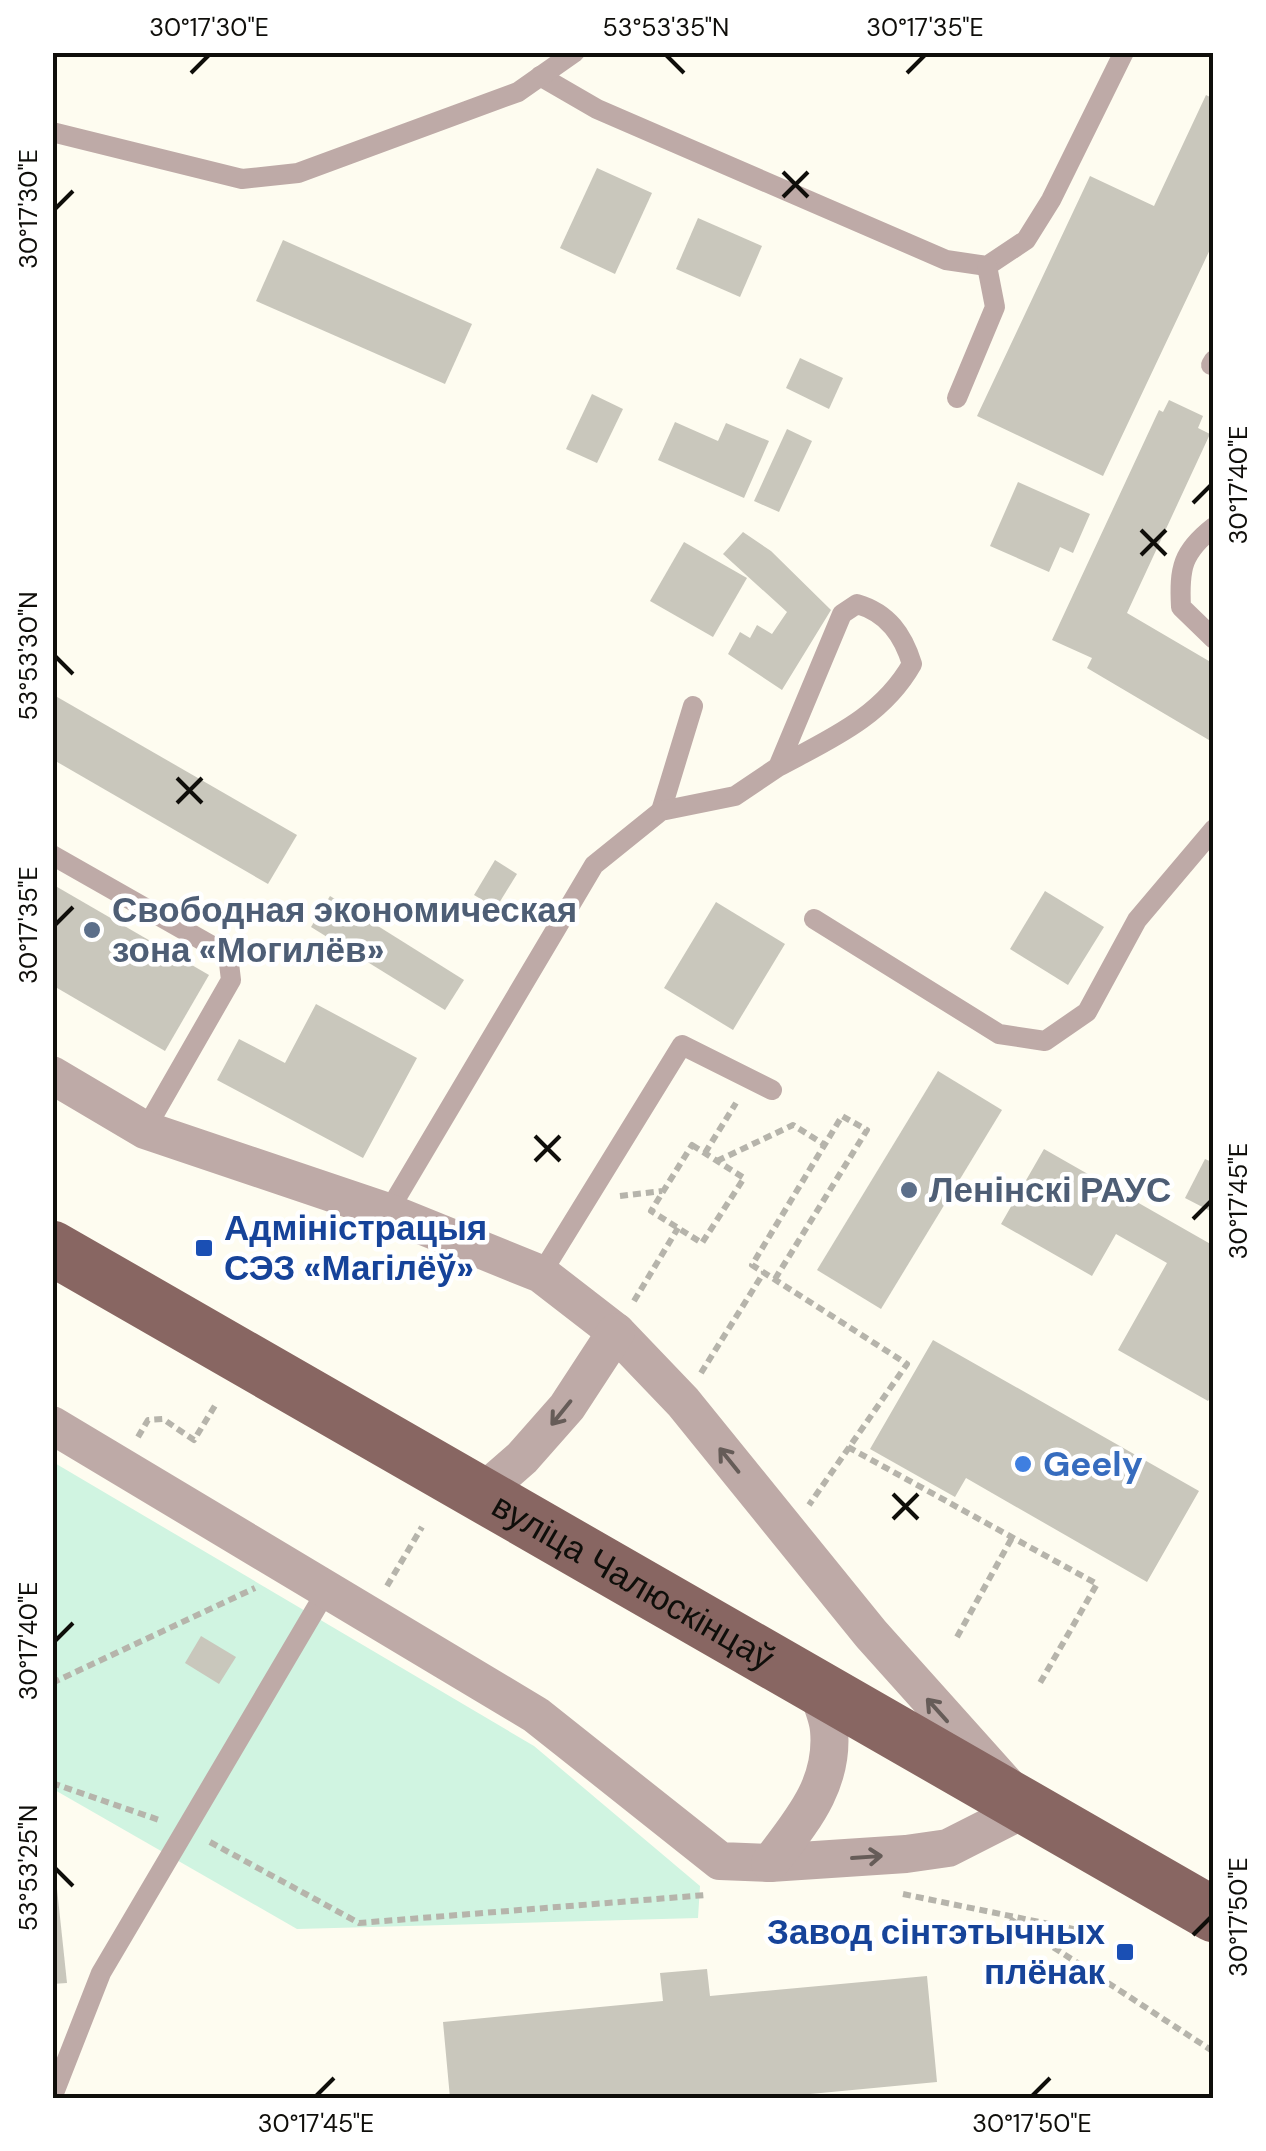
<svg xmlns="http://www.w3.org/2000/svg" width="1266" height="2151" viewBox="0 0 1266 2151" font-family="'DM Sans',sans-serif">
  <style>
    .green { fill: #d0f4e1 }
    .building { fill: #c9c7bc }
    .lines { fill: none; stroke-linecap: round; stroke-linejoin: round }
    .path { stroke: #b6b4ab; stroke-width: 6; stroke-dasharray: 8 5; stroke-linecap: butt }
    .service { stroke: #beaaa7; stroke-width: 20 }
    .minor { stroke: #beaaa7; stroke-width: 38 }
    .primary { stroke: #886662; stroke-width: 55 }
    .oneway { stroke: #665c58 }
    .ticks { fill: none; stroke: #0f0e0a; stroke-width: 4 }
    .service-dot { fill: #5c6f8a; stroke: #fff; stroke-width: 4 }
    .transit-dot { fill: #1a4fb4; stroke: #fff; stroke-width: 4 }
    .shop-dot { fill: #3f7fe0; stroke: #fff; stroke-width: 4 }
    .labels { text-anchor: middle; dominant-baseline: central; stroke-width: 9; stroke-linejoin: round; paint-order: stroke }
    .service-label { font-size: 35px; font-weight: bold; fill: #4e5e75; stroke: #fff; text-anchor: start }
    .transit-label { font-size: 35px; font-weight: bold; fill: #164399; stroke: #fff; text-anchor: start }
    .shop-label { font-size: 35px; font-weight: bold; fill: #366cbe; stroke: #fff; text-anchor: start }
    .street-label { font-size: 35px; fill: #0f0e0a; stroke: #fff }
    .neatline { fill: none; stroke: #0f0e0a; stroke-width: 4 }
    .ticks-label { font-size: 25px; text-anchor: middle; fill: #0f0e0a }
  </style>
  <rect width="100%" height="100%" fill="#fefcf0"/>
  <path class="green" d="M53,1462L534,1746L700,1886L698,1918L297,1929L53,1789Z"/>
  <g class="building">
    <path d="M1206,95L1214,99V241L1103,476L977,416L1090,176L1154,206Z"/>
    <path d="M597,168L652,193L615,274L560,248Z"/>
    <path d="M698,218L762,246L740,297L676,269Z"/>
    <path d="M283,240L472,324L445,384L256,301Z"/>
    <path d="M800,358L843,378L829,409L786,388Z"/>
    <path d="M592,394L623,409L597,463L566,449Z"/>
    <path d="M1169,400L1203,416L1198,428L1210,434L1127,613L1214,664V743L1087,668L1092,658L1052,640L1159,410L1163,412Z"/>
    <path d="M675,422L718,441L726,423L769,441L744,498L658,460Z"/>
    <path d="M787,429L812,441L779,512L754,501Z"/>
    <path d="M1018,482L1090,514L1073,553L1060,547L1049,572L990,546Z"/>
    <path d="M743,532L771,551L831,610L782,690L728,654L740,632L750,638L757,625L772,634L787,612L723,554Z"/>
    <path d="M684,542L747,578L713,637L650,601Z"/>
    <path d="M52,694L297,835L268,884L52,759Z"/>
    <path d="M495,860L517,874L496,908L474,895Z"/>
    <path d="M52,884L209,975L165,1051L52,985Z"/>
    <path d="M1045,891L1104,927L1068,985L1010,949Z"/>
    <path d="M330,896L464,980L445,1010L311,927Z"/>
    <path d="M716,902L785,944L733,1030L664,988Z"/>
    <path d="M316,1004L417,1058L363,1158L217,1080L239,1039L285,1063Z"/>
    <path d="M938,1071L1002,1110L881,1309L817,1270Z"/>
    <path d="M1044,1149L1214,1246V1392L1208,1401L1118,1350L1167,1263L1116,1234L1092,1276L1001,1224Z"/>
    <path d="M1205,1159L1214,1163V1213L1185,1198Z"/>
    <path d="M933,1340L1199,1491L1147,1582L966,1478L955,1497L870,1449Z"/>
    <path d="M201,1636L236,1657L219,1684L185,1663Z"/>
    <path d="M52,1870H55L67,1983L52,1984Z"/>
    <path d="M707,1969L710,1996L927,1976L937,2082L768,2098H450L443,2022L663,2001L660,1973Z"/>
  </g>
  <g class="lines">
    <g class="path">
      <path d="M692,1145L744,1178L702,1243L651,1211Z"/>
      <path d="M705,1153L736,1103"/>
      <path d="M717,1161L793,1125L825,1145"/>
      <path d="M620,1196L662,1191"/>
      <path d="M775,1279L867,1130L842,1116L752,1265L907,1364L809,1505"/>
      <path d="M634,1301L678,1228"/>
      <path d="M701,1373L764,1272"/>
      <path d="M138,1437L148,1420L163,1419L194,1440L216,1404"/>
      <path d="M848,1447L1097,1584L1040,1683"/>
      <path d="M387,1586L422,1527"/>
      <path d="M957,1637L1013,1536"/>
      <path d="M52,1683L255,1588"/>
      <path d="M52,1783L162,1821"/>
      <path d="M210,1842L359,1923L706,1895"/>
      <path d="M903,1894L1093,1933"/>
      <path d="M1010,1919L1214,2052"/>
    </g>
    <g class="service">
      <path d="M540,76L597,109L946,260L987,266L1026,240L1051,200L1124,52"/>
      <path d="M52,132L242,179L298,173L518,92L575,52"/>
      <path d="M1211,365L1214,360"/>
      <path d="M957,398L995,307L987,266"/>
      <path d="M1214,527C1182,552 1179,568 1181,607L1214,639"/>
      <path d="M661,811L693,706"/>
      <path d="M52,855L228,955L231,980L145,1130"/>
      <path d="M814,919L999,1034L1045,1041L1087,1012L1137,920L1214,829"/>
      <path d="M388,1212L594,865L661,811L735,796L778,767L842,614L857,604C888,613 903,635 912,664C882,717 830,739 778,767"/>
      <path d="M541,1274L682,1045L772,1090"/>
      <path d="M52,2098L101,1973L328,1588"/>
    </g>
    <g class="minor">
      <path d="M52,1075L145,1130L388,1212L541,1274L616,1332L683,1402L871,1634L1027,1808L948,1848L906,1854L770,1863L720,1861L536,1715L52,1425"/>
      <path d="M483,1492L522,1458L567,1407L616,1332"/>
      <path d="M770,1863C801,1822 834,1785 829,1730C828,1716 820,1699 815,1685"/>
    </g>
    <path class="primary" id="s1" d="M52,1248L1214,1915"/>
  </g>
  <defs><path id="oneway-shaft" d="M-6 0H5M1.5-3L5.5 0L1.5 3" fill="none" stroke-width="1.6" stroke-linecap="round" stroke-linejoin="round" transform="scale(2.5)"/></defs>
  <g class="oneway">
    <use href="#oneway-shaft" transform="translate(561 1413) rotate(129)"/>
    <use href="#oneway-shaft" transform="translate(729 1460) rotate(-129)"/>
    <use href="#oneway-shaft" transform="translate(937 1710) rotate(-132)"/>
    <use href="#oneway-shaft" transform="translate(867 1857) rotate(-4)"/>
  </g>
  <path class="ticks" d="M666,55L684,73M191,73L209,55M907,73L925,55M783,172L808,197M783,197L808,172M55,209L73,191M1193,503L1211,485M1141,530L1166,555M1141,555L1166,530M55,656L73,674M177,778L202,803M177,803L202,778M55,925L73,907M535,1136L560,1161M535,1161L560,1136M1193,1219L1211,1201M893,1494L918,1519M893,1519L918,1494M55,1641L73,1623M55,1868L73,1886M1193,1935L1211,1917M316,2096L334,2078M1032,2096L1050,2078"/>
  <g class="service-dot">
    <circle cx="92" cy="930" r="10"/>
    <circle cx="909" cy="1190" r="10"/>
  </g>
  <g class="transit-dot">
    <rect x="194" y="1238" width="20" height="20" rx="5"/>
    <rect x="1115" y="1942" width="20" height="20" rx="5"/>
  </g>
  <circle class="shop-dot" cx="1023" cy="1464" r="10"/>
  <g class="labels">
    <g class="service-label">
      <text x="112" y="910">Свободная экономическая<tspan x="112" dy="40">зона «Могилёв»</tspan></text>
      <text x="929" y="1190">Ленінскі РАУС</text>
    </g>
    <g class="transit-label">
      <text x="224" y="1228">Адміністрацыя<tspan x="224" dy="40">СЭЗ «Магілёў»</tspan></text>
      <text x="1105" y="1932" text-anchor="end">Завод сінтэтычных<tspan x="1105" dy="40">плёнак</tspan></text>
    </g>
    <g class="shop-label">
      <text x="1043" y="1464">Geely</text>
    </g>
    <g class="street-label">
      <text stroke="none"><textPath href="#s1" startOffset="670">вуліца Чалюскінцаў</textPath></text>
    </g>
  </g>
  <rect width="1266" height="2151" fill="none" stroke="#ffffff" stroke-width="110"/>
  <rect x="55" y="55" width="1156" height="2041" class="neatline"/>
  <g class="ticks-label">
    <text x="209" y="36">30°17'30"E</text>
    <text x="666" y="36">53°53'35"N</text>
    <text x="925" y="36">30°17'35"E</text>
    <text transform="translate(28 209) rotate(-90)" y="9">30°17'30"E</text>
    <text transform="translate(1238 485) rotate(-90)" y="9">30°17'40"E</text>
    <text transform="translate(28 656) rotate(-90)" y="9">53°53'30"N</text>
    <text transform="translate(28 925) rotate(-90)" y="9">30°17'35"E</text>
    <text transform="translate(1238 1201) rotate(-90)" y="9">30°17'45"E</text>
    <text transform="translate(28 1641) rotate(-90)" y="9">30°17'40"E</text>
    <text transform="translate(28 1868) rotate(-90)" y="9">53°53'25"N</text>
    <text transform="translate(1238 1917) rotate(-90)" y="9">30°17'50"E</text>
    <text x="316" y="2132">30°17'45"E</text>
    <text x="1032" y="2132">30°17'50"E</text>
  </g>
</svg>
